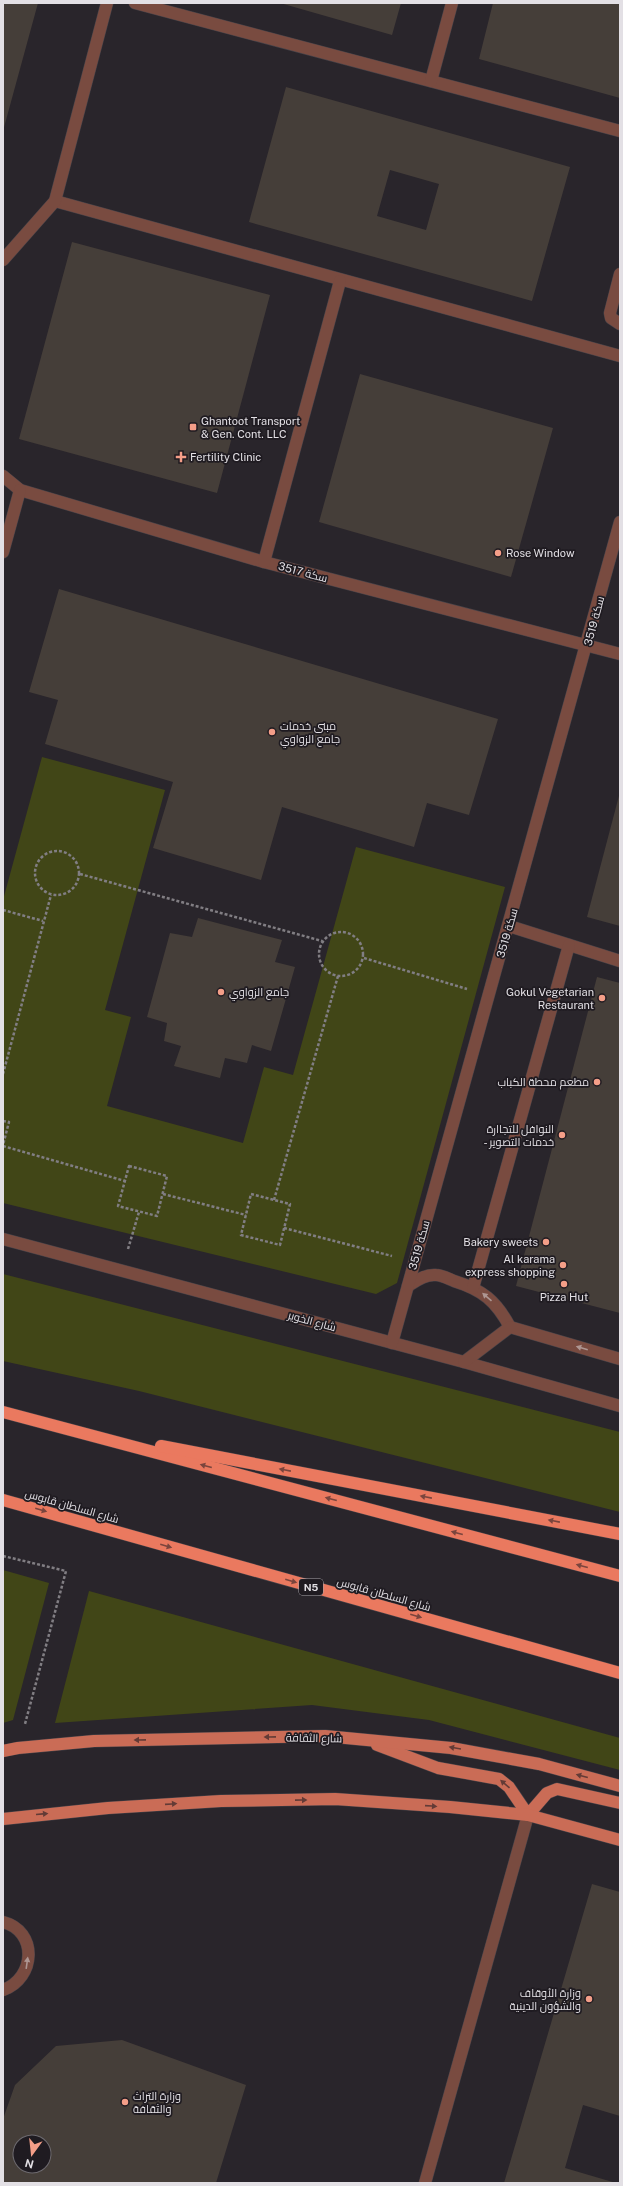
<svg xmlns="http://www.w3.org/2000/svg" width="623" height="2186" viewBox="0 0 623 2186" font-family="'Public Sans',Cairo,sans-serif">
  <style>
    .green { fill: #414617 }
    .building { fill: #453e39; fill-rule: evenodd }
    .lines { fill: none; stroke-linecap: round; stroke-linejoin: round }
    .minor-casing { stroke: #474349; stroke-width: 13 }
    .major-casing { stroke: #474349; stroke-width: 13 }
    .highway-casing { stroke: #474349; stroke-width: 13 }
    .path { stroke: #817e83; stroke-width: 2.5; stroke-dasharray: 3 2; stroke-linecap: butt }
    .minor { stroke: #794b40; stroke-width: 12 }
    .major { stroke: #ca6c56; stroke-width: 12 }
    .highway { stroke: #ea795f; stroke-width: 12 }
    .oneway { fill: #ae9692 }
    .oneway2 { fill: #7a453d }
    .oneway3 { fill: #633b36 }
    .poi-dot { fill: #f49e88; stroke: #1f1b21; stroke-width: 1.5 }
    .labels { text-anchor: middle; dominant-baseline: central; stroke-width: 3.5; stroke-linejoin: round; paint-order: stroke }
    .shield { fill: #1f1b21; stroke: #a8a5aa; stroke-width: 1 }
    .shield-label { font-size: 10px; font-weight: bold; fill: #e3e0e5 }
    .poi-label { font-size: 11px; fill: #e3e0e5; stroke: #1f1b21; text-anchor: start }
    .street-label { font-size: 11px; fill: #e3e0e5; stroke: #1f1b21 }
  </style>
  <rect width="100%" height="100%" fill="#29252b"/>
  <g class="green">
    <path d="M42,757L165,790L105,1010L131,1017L107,1106L243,1143L264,1067L293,1075L356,847L505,887L397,1283L376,1294L3,1203V900Z"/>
    <path d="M3,1274L620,1432V1512L139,1391L3,1361Z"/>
    <path d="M3,1570L49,1583L13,1720L3,1723Z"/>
    <path d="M89,1591L620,1738V1770L429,1720L312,1705L55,1723Z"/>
  </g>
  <g class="building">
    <path d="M3,3H38L3,131Z"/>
    <path d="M280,3H401L392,35Z"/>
    <path d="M493,3H620V98L479,59Z"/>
    <path d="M286,87L570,167L532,301L249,222ZM390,170L439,184L426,230L377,216Z"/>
    <path d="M72,242L270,295L217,493L19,439Z"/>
    <path d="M360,374L553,428L511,577L319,522Z"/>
    <path d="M59,589L498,719L469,815L427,803L414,847L282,807L261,880L153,848L173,782L45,744L58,700L29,692Z"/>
    <path d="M620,792V926L587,917Z"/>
    <path d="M198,918L282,940L275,962L295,967L271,1051L252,1045L247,1063L225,1058L220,1078L174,1066L181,1046L164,1041L167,1023L147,1017L170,933L192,937Z"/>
    <path d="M597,977L620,983V1313L516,1286Z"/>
    <path d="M592,1884L620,1892V2116L583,2105L565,2168L616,2183H504Z"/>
    <path d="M122,2040L246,2085L216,2183H3V2119L15,2085L56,2046ZM20,2142H44V2166H20Z"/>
  </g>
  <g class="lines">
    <g class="minor-casing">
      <g id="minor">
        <path d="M135,3L620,131"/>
        <path d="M431,81L452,3"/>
        <path d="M55,201L620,356"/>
        <path d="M3,260L55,201L107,3"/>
        <path d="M620,274L610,313L611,318L620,324"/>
        <path d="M3,476L20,490L264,562L620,654"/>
        <path d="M3,552L20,490"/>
        <path d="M264,562L340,281"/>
        <path d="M509,926L620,961"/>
        <path d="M3,1239L464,1362L620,1406"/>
        <path d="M408,1286C416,1281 425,1274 436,1275C442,1275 449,1279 454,1281C483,1290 496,1301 510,1327"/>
        <path d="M473,1288L569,945"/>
        <path d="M392,1343L620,522"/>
        <path d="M464,1362L510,1327L620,1359"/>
        <path d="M3,1922C38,1931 36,1978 3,1990"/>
        <path d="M425,2183L528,1815"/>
      </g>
    </g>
    <g class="major-casing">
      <g id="major">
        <path d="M377,1745L438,1768L499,1779L509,1787L528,1815L547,1793L557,1789L620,1803"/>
        <path d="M3,1751L18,1748L94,1741L325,1736L451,1748L539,1764L620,1786"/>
        <path d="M3,1819L108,1808L221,1801L335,1799L450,1807L528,1815L620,1840"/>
      </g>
    </g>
    <g class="highway-casing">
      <g id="highway">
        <path d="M3,1412L620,1576"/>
        <path d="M161,1446L620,1534"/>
        <path d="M3,1500L620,1673"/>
      </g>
    </g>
    <g class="path">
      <circle cx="57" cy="873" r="22"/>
      <path d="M80,874L322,941"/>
      <path d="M3,910L43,921"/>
      <circle cx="341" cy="954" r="22"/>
      <path d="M364,958L467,989"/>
      <path d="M3,1074L51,895"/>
      <path d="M3,1121L9,1122L3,1145"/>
      <path d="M3,1146L125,1181"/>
      <path d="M129,1166L167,1176L157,1216L118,1206Z"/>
      <path d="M163,1194L246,1215"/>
      <path d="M251,1194L290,1204L280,1245L241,1235Z"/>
      <path d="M274,1200L338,976"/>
      <path d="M284,1228L392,1256"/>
      <path d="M128,1249L139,1212"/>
      <path d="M3,1556L66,1571L25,1724"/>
    </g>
    <use href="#minor" class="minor"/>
    <use href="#major" class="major"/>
    <use href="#highway" class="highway"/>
  </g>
  <defs><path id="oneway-solid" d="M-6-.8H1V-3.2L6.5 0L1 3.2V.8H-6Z"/></defs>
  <g class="oneway">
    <use href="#oneway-solid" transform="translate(487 1297) rotate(-139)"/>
    <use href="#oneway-solid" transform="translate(582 1348) rotate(-164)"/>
    <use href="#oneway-solid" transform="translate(27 1963) rotate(-82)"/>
  </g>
  <g class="oneway2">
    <use href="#oneway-solid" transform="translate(206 1466) rotate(-165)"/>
    <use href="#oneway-solid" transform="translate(285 1470) rotate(-169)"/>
    <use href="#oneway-solid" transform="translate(426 1497) rotate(-169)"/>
    <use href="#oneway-solid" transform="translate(331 1499) rotate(-165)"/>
    <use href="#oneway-solid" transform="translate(41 1510) rotate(16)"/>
    <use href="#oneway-solid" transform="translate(554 1521) rotate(-169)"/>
    <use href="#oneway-solid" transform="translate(457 1533) rotate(-165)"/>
    <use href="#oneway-solid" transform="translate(166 1546) rotate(16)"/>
    <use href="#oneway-solid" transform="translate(582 1566) rotate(-165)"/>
    <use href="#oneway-solid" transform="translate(291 1581) rotate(16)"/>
    <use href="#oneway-solid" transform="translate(416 1616) rotate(16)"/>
  </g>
  <g class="oneway3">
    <use href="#oneway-solid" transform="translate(270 1737) rotate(179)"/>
    <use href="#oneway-solid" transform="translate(140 1740) rotate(179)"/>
    <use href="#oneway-solid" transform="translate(455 1748) rotate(-170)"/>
    <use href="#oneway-solid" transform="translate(582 1776) rotate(-165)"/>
    <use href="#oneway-solid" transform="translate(505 1784) rotate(-139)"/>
    <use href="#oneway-solid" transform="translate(301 1800) rotate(-1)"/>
    <use href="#oneway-solid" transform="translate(171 1804) rotate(-4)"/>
    <use href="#oneway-solid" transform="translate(431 1806) rotate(4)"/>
    <use href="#oneway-solid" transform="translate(42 1814) rotate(-5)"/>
  </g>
  <g class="poi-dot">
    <rect x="189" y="423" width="8" height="8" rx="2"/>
    <path d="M179 451h4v4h4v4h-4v4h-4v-4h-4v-4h4z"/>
    <circle cx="498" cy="553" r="4"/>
    <circle cx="272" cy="732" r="4"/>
    <circle cx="221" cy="992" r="4"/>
    <circle cx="602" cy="998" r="4"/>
    <circle cx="597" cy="1082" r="4"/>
    <circle cx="562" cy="1135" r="4"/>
    <circle cx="546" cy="1242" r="4"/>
    <circle cx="563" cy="1265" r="4"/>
    <circle cx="564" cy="1284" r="4"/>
    <circle cx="589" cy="1999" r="4"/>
    <circle cx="125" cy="2102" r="4"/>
  </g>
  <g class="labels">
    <rect class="shield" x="299" y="1579" width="24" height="16" rx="3"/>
    <g class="shield-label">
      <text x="311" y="1587">N5</text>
    </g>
    <g class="poi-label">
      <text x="201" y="421">Ghantoot Transport<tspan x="201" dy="13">&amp; Gen. Cont. LLC</tspan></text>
      <text x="190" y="457">Fertility Clinic</text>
      <text x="506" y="553">Rose Window</text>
      <text x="280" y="726">مبنى خدمات<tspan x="280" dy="13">جامع الزواوي</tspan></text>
      <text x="229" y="992">جامع الزواوي</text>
      <text x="594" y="992" text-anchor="end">Gokul Vegetarian<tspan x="594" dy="13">Restaurant</tspan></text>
      <text x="589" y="1082" text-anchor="end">مطعم محطة الكباب</text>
      <text x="554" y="1129" text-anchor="end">النوافل للتجاارة<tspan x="554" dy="13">- خدمات التصوير</tspan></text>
      <text x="538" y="1242" text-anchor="end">Bakery sweets</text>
      <text x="555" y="1259" text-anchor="end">Al karama<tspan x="555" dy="13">express shopping</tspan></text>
      <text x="564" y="1297" text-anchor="middle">Pizza Hut</text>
      <text x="581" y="1993" text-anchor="end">وزارة الأوقاف<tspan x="581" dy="13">والشؤون الدينية</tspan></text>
      <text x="133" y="2096">وزارة التراث<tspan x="133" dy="13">والثقافة</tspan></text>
    </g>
    <g class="street-label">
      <text transform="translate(303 572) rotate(15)">سكة 3517</text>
      <text transform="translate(594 621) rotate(-75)">سكة 3519</text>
      <text transform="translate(507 933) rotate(-74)">سكة 3519</text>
      <text transform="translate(419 1245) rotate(-74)">سكة 3519</text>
      <text transform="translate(312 1321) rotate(15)">شارع الخوير</text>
      <text transform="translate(72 1506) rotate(16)">شارع السلطان قابوس</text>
      <text transform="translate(384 1594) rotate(16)">شارع السلطان قابوس</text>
      <text transform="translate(314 1738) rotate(1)">شارع الثقافة</text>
    </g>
  </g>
  <rect width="623" height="2186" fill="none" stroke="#e3e0e5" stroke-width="8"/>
  <g transform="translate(32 2154) rotate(195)"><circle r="19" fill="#1f1b21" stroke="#6d6a6f"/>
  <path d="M0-3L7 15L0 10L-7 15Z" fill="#f49e88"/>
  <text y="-6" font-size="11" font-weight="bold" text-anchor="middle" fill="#e3e0e5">N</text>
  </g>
</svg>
